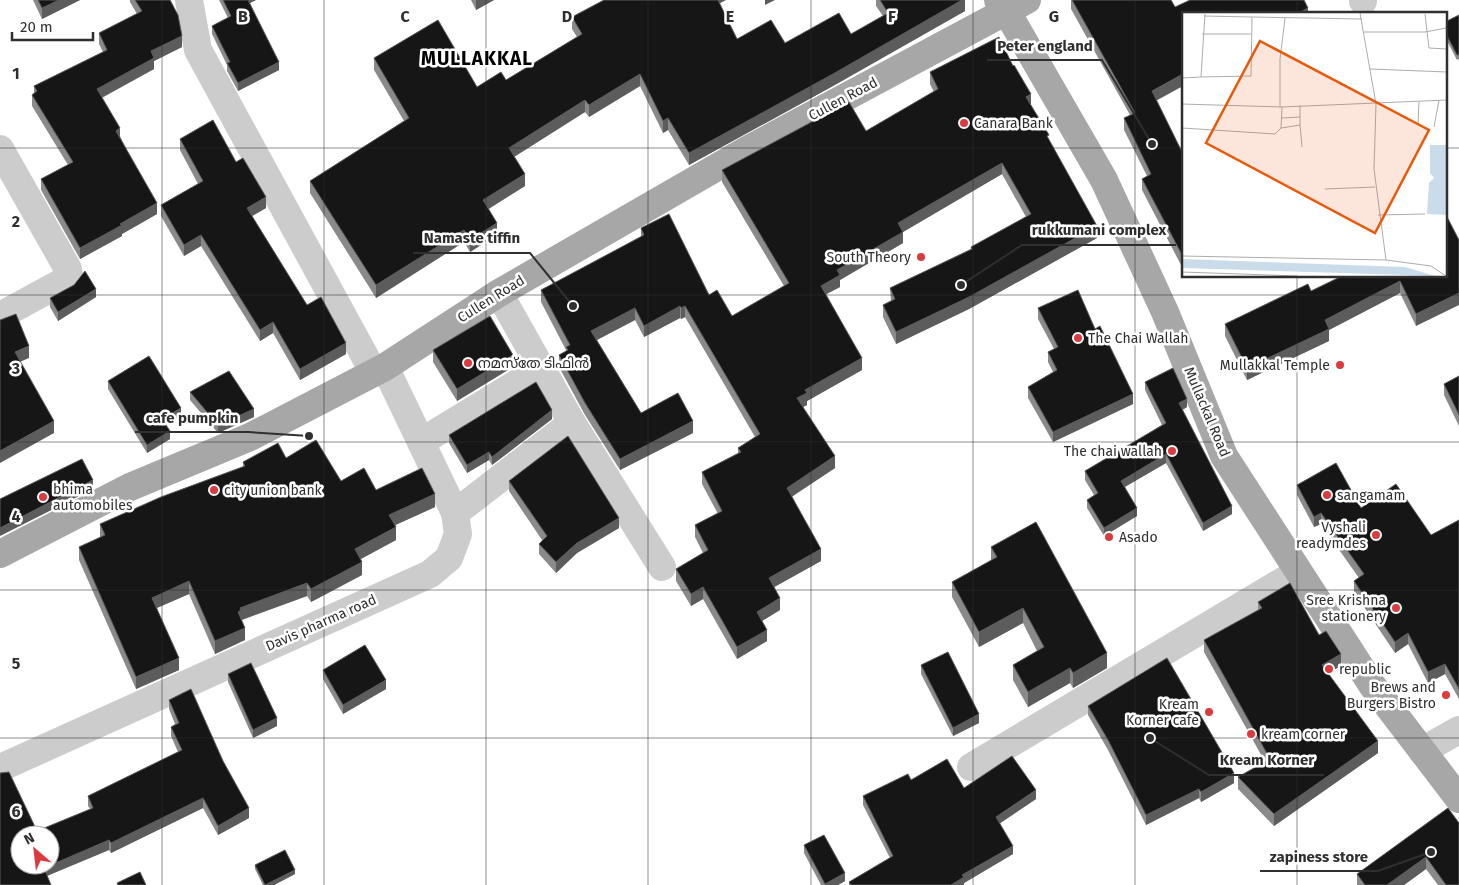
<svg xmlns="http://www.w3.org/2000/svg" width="1459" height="885" viewBox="0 0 1459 885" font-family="'Fira Sans','Noto Sans Malayalam',sans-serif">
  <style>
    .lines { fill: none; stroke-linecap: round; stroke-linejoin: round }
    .minor { stroke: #ccc; stroke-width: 28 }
    .major { stroke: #a7a7a7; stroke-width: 28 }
    .wall { fill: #8a8a8a }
    .shaded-wall { fill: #5c5c5c }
    .building { fill: #161616; stroke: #5c5c5c; fill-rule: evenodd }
    .grid { fill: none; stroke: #2f2f2f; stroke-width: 1; stroke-opacity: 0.55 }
    .poi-dot { fill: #db3b3f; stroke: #fff; stroke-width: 2 }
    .labels { text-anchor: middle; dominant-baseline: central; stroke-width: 5; stroke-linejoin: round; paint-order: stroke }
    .street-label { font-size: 14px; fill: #2f2f2f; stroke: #fff }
    .poi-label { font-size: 14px; fill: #2f2f2f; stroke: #fff; text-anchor: start }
    .district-label { font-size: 19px; font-weight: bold; letter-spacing: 1px; fill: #000; stroke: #fff }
    .inset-road { fill: none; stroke: #acacac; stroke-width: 1 }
    .view { fill: #e8590c; fill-opacity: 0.15; stroke: #e8590c; stroke-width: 2.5 }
    .inset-edge { fill: none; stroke: #2f2f2f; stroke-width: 2.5 }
    .grid-label { font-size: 16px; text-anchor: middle; font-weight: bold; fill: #2f2f2f; stroke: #fff; stroke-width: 5; stroke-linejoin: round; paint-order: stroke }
    .leader { fill: none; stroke: #2f2f2f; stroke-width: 2 }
    .callout-dot { fill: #2f2f2f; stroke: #fff; stroke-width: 2 }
    .callout-label { font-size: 15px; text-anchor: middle; font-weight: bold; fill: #2f2f2f; stroke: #fff; stroke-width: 5; stroke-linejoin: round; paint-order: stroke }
  </style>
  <rect width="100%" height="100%" fill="#fff"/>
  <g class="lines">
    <g class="minor">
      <path d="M189,0L198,50L374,373"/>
      <path d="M1363,0V1"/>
      <path d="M0,149L68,269L69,276L66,280L0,316"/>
      <path d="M572,423L662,567"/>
      <path d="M421,442L542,368"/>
      <path d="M455,513L572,423L499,293"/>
      <path d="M1422,751L1459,730"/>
      <path d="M971,767L1298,572"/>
      <path d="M0,768L430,574L449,558L458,534L455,513L385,367"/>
    </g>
    <g class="major">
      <path d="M998,0L1007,12L1104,180L1165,312L1224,456L1372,685L1459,799"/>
      <path d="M0,554L130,487L250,437L385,367L499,293L745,151L1027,0"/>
    </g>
  </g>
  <g class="wall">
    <path d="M33,0H80L42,19Z"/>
    <path d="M130,0H170L182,47L154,61V69L102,98L157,214L122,234V236L80,259L41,190V179L68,165L32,106V95L34,93V86L103,52L99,44V33L137,14L130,2Z"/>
    <path d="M219,0H256L250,3L279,70L238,91L227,71V65L212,34V26L228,18Z"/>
    <path d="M471,0H494L476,10Z"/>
    <path d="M876,0H965V11L833,86L689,165L668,130L663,133L640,86L589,117L585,112L514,157L525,186L489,209L497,235L470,252L464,242L376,298L310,193V181L404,121L374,70V58L477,87L506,80L577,37L572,29V17L720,4L737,39L785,43L851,34L883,16L876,6Z"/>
    <path d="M1071,0H1171L1175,7L1308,14H1183L1156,100L1183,154V264L1181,265L1142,190V179L1147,176L1124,130V118L1130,115L1071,9Z"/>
    <path d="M1459,15V59L1457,60L1445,37V22Z"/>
    <path d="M930,72L1031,105L1097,238L969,309L896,344L883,317V305L891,301L890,288L971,249V247L1026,217L1002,174L903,232V243L840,280V287L826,294L862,370L807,401V405L803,407L835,468L792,496L821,561L774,587L780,610L762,621L767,641L737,659L703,599L691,606L676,581V569L703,553L695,537V525L718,514L702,484V472L738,453V448L755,437L685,317L681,319L680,318L644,337L635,320L597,340L641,413L693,433L620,470L585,415L559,367V355L566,351V350L541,302V290L641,237V228L732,316L784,286L722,182V170L866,131L934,92L930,84Z"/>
    <path d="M180,139L236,162L266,208L252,216L307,305L346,354L300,380L273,333L260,341L201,246L184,256L161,216V205L198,184L180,150Z"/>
    <path d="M1445,276L1416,326L1400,293L1329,330V341L1247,380L1225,336V324L1311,291Z"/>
    <path d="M96,297L58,321L50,307V298Z"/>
    <path d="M1038,308L1095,329L1133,404L1053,442L1028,398V387L1053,372L1048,362V352L1054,349L1038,319Z"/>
    <path d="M433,350L513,367L457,401L433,362Z"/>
    <path d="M1459,376V426L1444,395V384Z"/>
    <path d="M108,381L181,416L166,425L170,439L147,453L108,389Z"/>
    <path d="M1145,382L1187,407L1182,410L1232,514L1203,531L1166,463L1125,487L1137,516L1104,536L1087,508V500L1094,495L1085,480V471L1162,425L1145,390Z"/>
    <path d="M190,392L254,417L218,433L190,400Z"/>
    <path d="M552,419L492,465L489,460L467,473L449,443V435Z"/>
    <path d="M286,458L341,481L435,507L395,525L396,540L361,559L362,575L311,602L307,596L242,620L245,640L215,654L189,594L157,608L179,670L136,689L79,560V547L100,538V524L243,467V462Z"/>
    <path d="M509,481L619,528L577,553L556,573L539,554V544L542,540L509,491Z"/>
    <path d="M1297,485L1431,535L1459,520V699L1445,674L1428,683L1408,644L1395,653L1354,592V581L1359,578L1321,524L1314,527L1297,495Z"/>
    <path d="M991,547L1107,668L1073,688L1070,683L1028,707L1013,680V665L1037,651L1023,623L979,647L952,597V582L991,561Z"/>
    <path d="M1258,602L1319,635L1341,666L1328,673L1378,753L1274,826L1238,789V777L1265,762L1204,652V640L1258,610Z"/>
    <path d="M921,665L979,723L953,736L921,674Z"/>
    <path d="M323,670L386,689L343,714L323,679Z"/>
    <path d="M228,674L277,726L253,738L228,682Z"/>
    <path d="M169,700L223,761L249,818L218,835L203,808L111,853L109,850L47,876L0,885L37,831L90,809L88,806V796L178,752L171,736V727L175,724L169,709Z"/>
    <path d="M1088,706L1234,783L1201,802L1199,798L1146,825L1108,750L1088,715Z"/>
    <path d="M911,780L964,788L1036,799L1000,823L1013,854L964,883V885H849V882L890,858L863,805V796Z"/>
    <path d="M1448,808L1459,885H1438L1426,869L1404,885H1357V874Z"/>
    <path d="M804,845L845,881L838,885H821L804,853Z"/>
    <path d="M255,865L295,874L274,885H263L255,869Z"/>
  </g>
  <g class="shaded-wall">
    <path d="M59,0H80L42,19V8Z"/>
    <path d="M246,0H256L246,5Z"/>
    <path d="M476,0H494L476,10Z"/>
    <path d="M715,0H726L715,6Z"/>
    <path d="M765,0H775L765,5Z"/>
    <path d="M962,0H965V11L833,86L689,165V153Z"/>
    <path d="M1308,8V14H1297Z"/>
    <path d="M182,36V47L154,61V69L97,100V89L151,51Z"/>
    <path d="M279,62V70L238,91V83Z"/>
    <path d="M640,74V86L589,117V105Z"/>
    <path d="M1183,74V86L1152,103V91Z"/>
    <path d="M1031,94V106L1026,97Z"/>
    <path d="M585,100V112L509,160V148Z"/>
    <path d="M668,118V130L663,133V121Z"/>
    <path d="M120,128V139L116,131Z"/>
    <path d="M1002,163V174L903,232V243L840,280V287L821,297V286L837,270L898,223Z"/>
    <path d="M525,174V186L483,212V200Z"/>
    <path d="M266,197V208L247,219V208Z"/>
    <path d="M157,203V214L122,234V236L80,259V248L120,224Z"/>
    <path d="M497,223V235L470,252V240Z"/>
    <path d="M1097,226V238L969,309L896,344V332Z"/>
    <path d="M464,230V242L376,298V285Z"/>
    <path d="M201,235V246L184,256V245Z"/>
    <path d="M1183,252V264L1181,265V253Z"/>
    <path d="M1400,281V293L1329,330V341L1247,380V368L1325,320Z"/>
    <path d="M96,289V297L58,321V312Z"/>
    <path d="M1459,293V305L1416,326V314Z"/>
    <path d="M680,306V318L644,337V326Z"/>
    <path d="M685,306V317L681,319V308Z"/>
    <path d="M635,308V320L591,343V331Z"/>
    <path d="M273,322V333L260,341V330Z"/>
    <path d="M346,343V354L300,380V369Z"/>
    <path d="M29,346V358L15,364V352Z"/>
    <path d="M513,355V367L457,401V389Z"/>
    <path d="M862,358V370L807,401V405L797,410V398L805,390Z"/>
    <path d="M1133,394V404L1053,442V432Z"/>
    <path d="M1187,399V407L1179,412V403Z"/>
    <path d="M181,408V416L162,427V419Z"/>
    <path d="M254,409V417L218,433V425Z"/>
    <path d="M552,410V419L492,465V457Z"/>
    <path d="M54,421V433L0,463V451Z"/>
    <path d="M693,421V433L620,470V459Z"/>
    <path d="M170,431V439L147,453V445Z"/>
    <path d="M489,452V460L467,473V465Z"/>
    <path d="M1166,454V463L1121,489V481Z"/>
    <path d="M835,456V468L787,500V488Z"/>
    <path d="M93,480V489L0,536V528Z"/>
    <path d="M435,494V507L389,528V515Z"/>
    <path d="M1232,506V514L1203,531V523Z"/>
    <path d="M1137,508V516L1104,536V528Z"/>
    <path d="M1321,513V524L1314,527V517Z"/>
    <path d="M619,518V528L577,553L556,573V562L577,543Z"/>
    <path d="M396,527V540L355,562V549Z"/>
    <path d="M821,549V561L769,590V578Z"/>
    <path d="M362,562V575L311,602V589Z"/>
    <path d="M189,581V594L152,610V598Z"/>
    <path d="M307,583V596L241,620L238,612L240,608Z"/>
    <path d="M703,587V599L691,606V594Z"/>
    <path d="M780,598V610L757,624V612Z"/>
    <path d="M1023,608V623L979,647V632Z"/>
    <path d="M245,628V640L215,654V641Z"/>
    <path d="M767,630V641L737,659V647Z"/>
    <path d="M1408,633V644L1395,653V642Z"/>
    <path d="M1107,653V668L1073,688V673Z"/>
    <path d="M1341,654V666L1322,676V665Z"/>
    <path d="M179,658V670L136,689V677Z"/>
    <path d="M1445,664V674L1428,683V672Z"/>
    <path d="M1070,668V683L1028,707V692Z"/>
    <path d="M386,680V689L343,714V705Z"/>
    <path d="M979,714V723L953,736V728Z"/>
    <path d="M277,718V726L253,738V730Z"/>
    <path d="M1378,741V753L1274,826V814Z"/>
    <path d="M1234,773V783L1201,802V792Z"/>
    <path d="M1199,789V798L1146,825V815Z"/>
    <path d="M1036,790V799L996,826V817Z"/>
    <path d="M203,798V808L111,853V843Z"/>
    <path d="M249,808V818L218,835V826Z"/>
    <path d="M109,840V850L44,877V868Z"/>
    <path d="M1013,846V854L964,883V885H951L962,875Z"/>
    <path d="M1426,857V869L1404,885H1387Z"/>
    <path d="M295,870V874L274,885H265Z"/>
    <path d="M845,873V881L838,885H825V884Z"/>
  </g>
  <g class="building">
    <path d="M38,0H59L42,8Z"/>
    <path d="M135,0H170L178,15L182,36L151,51L154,58L97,89L120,128L116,131L157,203L120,224L122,225L80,248L41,179L73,162L32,95L37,91L34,86L107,50L99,33L142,11Z"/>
    <path d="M223,0H248L279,62L238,83L227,63L230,62L212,26L231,16Z"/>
    <path d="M604,0H718L737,39L771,20L785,43L839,13L851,34L888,13L880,0H962L833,74L689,153L668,118L663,121L640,74L589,105L585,100L509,148L525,174L483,200L497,223L470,240L464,230L376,285L310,181L409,118L374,58L438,20L477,87L501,72L506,80L582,34L572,17Z"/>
    <path d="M1072,0H1171L1175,7L1190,0H1304L1308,8L1297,14H1183V74L1152,91L1183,154V252L1181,253L1142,179L1151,174L1124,118L1135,113Z"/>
    <path d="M1459,15V55H1457L1445,32V22Z"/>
    <path d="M999,37L1013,66L1014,65L1031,94L1026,97L1049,135L1047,136L1097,226L969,297L896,332L883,305L895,299L890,288L972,249L971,247L1031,214L1002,163L898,223L903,232L837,270L840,275L821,286L862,358L805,390L807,393L797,398L835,456L787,488L821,549L769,578L780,598L757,612L767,630L737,647L703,587L691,594L676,569L708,550L695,525L722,511L702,472L741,452L738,448L760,434L685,306L681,308L680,306L644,326L635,308L591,331L641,413L678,393L693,421L620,459L585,403L559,355L568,350L566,347L570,345L541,290L644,235L641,228L669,214L709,295L717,290L732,316L789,283L722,170L849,102L866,131L938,89L930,72Z"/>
    <path d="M213,120L236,162L243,158L266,197L247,208L307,305L321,297L346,343L300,369L273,322L260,330L201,235L184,245L161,205L203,181L180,139Z"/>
    <path d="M1445,213L1459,240V293L1416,314L1400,281L1325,320L1329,329L1247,368L1225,324L1308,284L1311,291L1342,276H1445Z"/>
    <path d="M85,271L96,289L58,312L50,298L74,285Z"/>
    <path d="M1078,290L1095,329L1100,326L1133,394L1053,432L1028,387L1057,370L1048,352L1058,347L1038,308Z"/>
    <path d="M16,314L29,346L15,352L54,421L0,451V320Z"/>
    <path d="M490,316L513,355L457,389L433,350Z"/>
    <path d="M149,356L181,408L162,419L170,431L147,445L108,381Z"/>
    <path d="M1173,368L1187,399L1179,403L1232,506L1203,523L1166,454L1121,481L1137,508L1104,528L1087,500L1098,493L1085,471L1166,423L1145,382Z"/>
    <path d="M229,371L254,409L218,425L190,392Z"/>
    <path d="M1459,376V415L1444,384Z"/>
    <path d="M536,382L552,410L492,457L489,452L467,465L449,435Z"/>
    <path d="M568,436L619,518L577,543L556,562L539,544L547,536L509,481Z"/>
    <path d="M316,440L341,481L364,468L376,490L422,468L435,494L389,515L396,527L355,549L362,562L311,589L307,583L240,608L241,610L238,612L245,628L215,641L189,581L152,598L179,658L136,677L79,547L105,535L100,524L161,497L245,466L243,462L278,443L286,458Z"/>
    <path d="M82,459L93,480L0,528V499Z"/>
    <path d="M1336,463L1361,508L1396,484L1431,535L1459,520V689L1445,664L1428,672L1408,633L1395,642L1354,581L1364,574L1321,513L1314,517L1297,485Z"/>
    <path d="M1036,522L1107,653L1073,673L1070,668L1028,692L1013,665L1044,647L1023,608L979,632L952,582L997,557L991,547Z"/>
    <path d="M1290,583L1319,635L1326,631L1341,654L1322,665L1378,741L1274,814L1238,777L1270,759L1204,640L1262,608L1258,602Z"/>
    <path d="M365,645L386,680L343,705L323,670Z"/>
    <path d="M948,652L979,714L953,728L921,665Z"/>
    <path d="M1167,658L1234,773L1201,792L1199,789L1146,815L1108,740L1088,706Z"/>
    <path d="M251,663L277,718L253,730L228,674Z"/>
    <path d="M191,689L223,761L249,808L218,826L203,798L111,843L109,840L44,868L51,885H0V773L9,772L37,831L93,808L88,796L182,750L171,727L179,723L169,700ZM20,835H50V865H20Z"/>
    <path d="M1012,756L1036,790L996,817L1013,846L962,875L964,877L951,885H851L849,882L893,856L863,796L908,774L911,780L947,759L964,788Z"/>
    <path d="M1448,808L1459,823V885H1446L1426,857L1387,885H1365L1357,874Z"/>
    <path d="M824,835L845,873L825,884L804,845Z"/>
    <path d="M285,850L295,870L265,885L255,865Z"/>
    <path d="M140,872L146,885H118L117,883Z"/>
  </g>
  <path class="grid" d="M162,0V885M324,0V885M486,0V885M648,0V885M811,0V885M973,0V885M1135,0V885M1297,0V14M0,148H1183M1445,148H1459M1297,276V885M0,295H1459M0,442H1459M0,590H1459M0,738H1459"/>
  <g class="poi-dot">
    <circle cx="964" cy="123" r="5"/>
    <circle cx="921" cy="257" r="5"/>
    <circle cx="1078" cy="338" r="5"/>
    <circle cx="468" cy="363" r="5"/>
    <circle cx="1340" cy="365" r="5"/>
    <circle cx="1172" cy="451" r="5"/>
    <circle cx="214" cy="490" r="5"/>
    <circle cx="1327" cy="495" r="5"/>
    <circle cx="43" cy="497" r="5"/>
    <circle cx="1376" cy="535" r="5"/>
    <circle cx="1109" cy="537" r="5"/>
    <circle cx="1396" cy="608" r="5"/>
    <circle cx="1329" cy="669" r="5"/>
    <circle cx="1446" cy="695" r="5"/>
    <circle cx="1209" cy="712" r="5"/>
    <circle cx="1251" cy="734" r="5"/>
  </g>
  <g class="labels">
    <g class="street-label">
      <text transform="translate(843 99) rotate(-28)">Cullen Road</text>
      <text transform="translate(491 299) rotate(-32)">Cullen Road</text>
      <text transform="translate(1207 412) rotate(67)">Mullackal Road</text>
      <text transform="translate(321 623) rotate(-24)">Davis pharma road</text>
    </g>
    <g class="poi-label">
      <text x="974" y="123">Canara Bank</text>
      <text x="911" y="257" text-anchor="end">South Theory</text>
      <text x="1088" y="338">The Chai Wallah</text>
      <text x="478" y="363">നമസ്തേ ടിഫിൻ</text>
      <text x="1330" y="365" text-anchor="end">Mullakkal Temple</text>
      <text x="1162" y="451" text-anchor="end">The chai wallah</text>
      <text x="53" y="489">bhima<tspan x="53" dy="16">automobiles</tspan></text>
      <text x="224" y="490">city union bank</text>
      <text x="1337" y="495">sangamam</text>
      <text x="1366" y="527" text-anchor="end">Vyshali<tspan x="1366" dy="16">readymdes</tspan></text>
      <text x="1119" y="537">Asado</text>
      <text x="1386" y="600" text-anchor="end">Sree Krishna<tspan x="1386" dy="16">stationery</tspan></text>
      <text x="1339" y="669">republic</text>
      <text x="1436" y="687" text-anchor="end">Brews and<tspan x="1436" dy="16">Burgers Bistro</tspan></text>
      <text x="1199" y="704" text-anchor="end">Kream<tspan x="1199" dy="16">Korner cafe</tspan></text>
      <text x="1261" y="734">kream corner</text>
    </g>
    <g class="district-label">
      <text x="477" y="58">MULLAKKAL</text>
    </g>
  </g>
  <g transform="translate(1182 12)">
    <rect width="265" height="265" fill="#fff"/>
    <path d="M248,133H265V203L245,202L247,171L252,166L248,161ZM0,247L223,255L253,264L0,256Z" fill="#cadcea"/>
    <path class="inset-road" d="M178,1L194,92L192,157L204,248M243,2L247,36L265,37M70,5L180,7M182,20H243L264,16M20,22H69M188,57L265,60M19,65L69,64L70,5L22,4M0,66L19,65L23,2M0,92L100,95L265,88M98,95V47L103,6M100,106L118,105M118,113L120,135M236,113L237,90M252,115L257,88M0,116L93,122L99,116L100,95M99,116L118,113V93M143,177L193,175M196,203L243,202M0,244L204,248L249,254L264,264M0,260L116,264"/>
    <path class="view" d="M78,29L247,118L193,221L24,131Z"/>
    <rect width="265" height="265" class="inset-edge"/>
  </g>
  <g class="grid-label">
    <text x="243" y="22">B</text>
    <text x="405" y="22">C</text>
    <text x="567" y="22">D</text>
    <text x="730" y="22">E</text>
    <text x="892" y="22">F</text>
    <text x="1054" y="22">G</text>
    <text x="16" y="79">1</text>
    <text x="16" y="227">2</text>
    <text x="16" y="374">3</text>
    <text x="16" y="522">4</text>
    <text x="16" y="669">5</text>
    <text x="16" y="817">6</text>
  </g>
  <path class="leader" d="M1152 144L1102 60H987M961 285L1022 245H1176M573 306L530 253H413M309 436L248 432H135M1150 738L1209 775H1324M1431 852L1378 871H1260"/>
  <g class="callout-dot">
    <circle cx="1152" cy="144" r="5"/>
    <circle cx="961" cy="285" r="5"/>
    <circle cx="573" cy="306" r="5"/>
    <circle cx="309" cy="436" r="5"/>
    <circle cx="1150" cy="738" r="5"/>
    <circle cx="1431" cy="852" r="5"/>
  </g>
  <g class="callout-label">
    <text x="1045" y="51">Peter england</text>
    <text x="1099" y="235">rukkumani complex</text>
    <text x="472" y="243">Namaste tiffin</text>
    <text x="192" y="423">cafe pumpkin</text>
    <text x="1267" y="765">Kream Korner</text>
    <text x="1319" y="862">zapiness store</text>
  </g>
  <g transform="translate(35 850) rotate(332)"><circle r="24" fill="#ffffff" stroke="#acacac"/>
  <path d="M0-4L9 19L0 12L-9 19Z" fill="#db3b3f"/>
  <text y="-8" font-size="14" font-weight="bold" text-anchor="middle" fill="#2f2f2f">N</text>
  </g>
  <path d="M12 32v8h81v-8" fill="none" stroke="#2f2f2f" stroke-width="2.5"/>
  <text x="20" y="32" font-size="15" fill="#2f2f2f" stroke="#ffffff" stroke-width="4" paint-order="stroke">20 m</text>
</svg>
